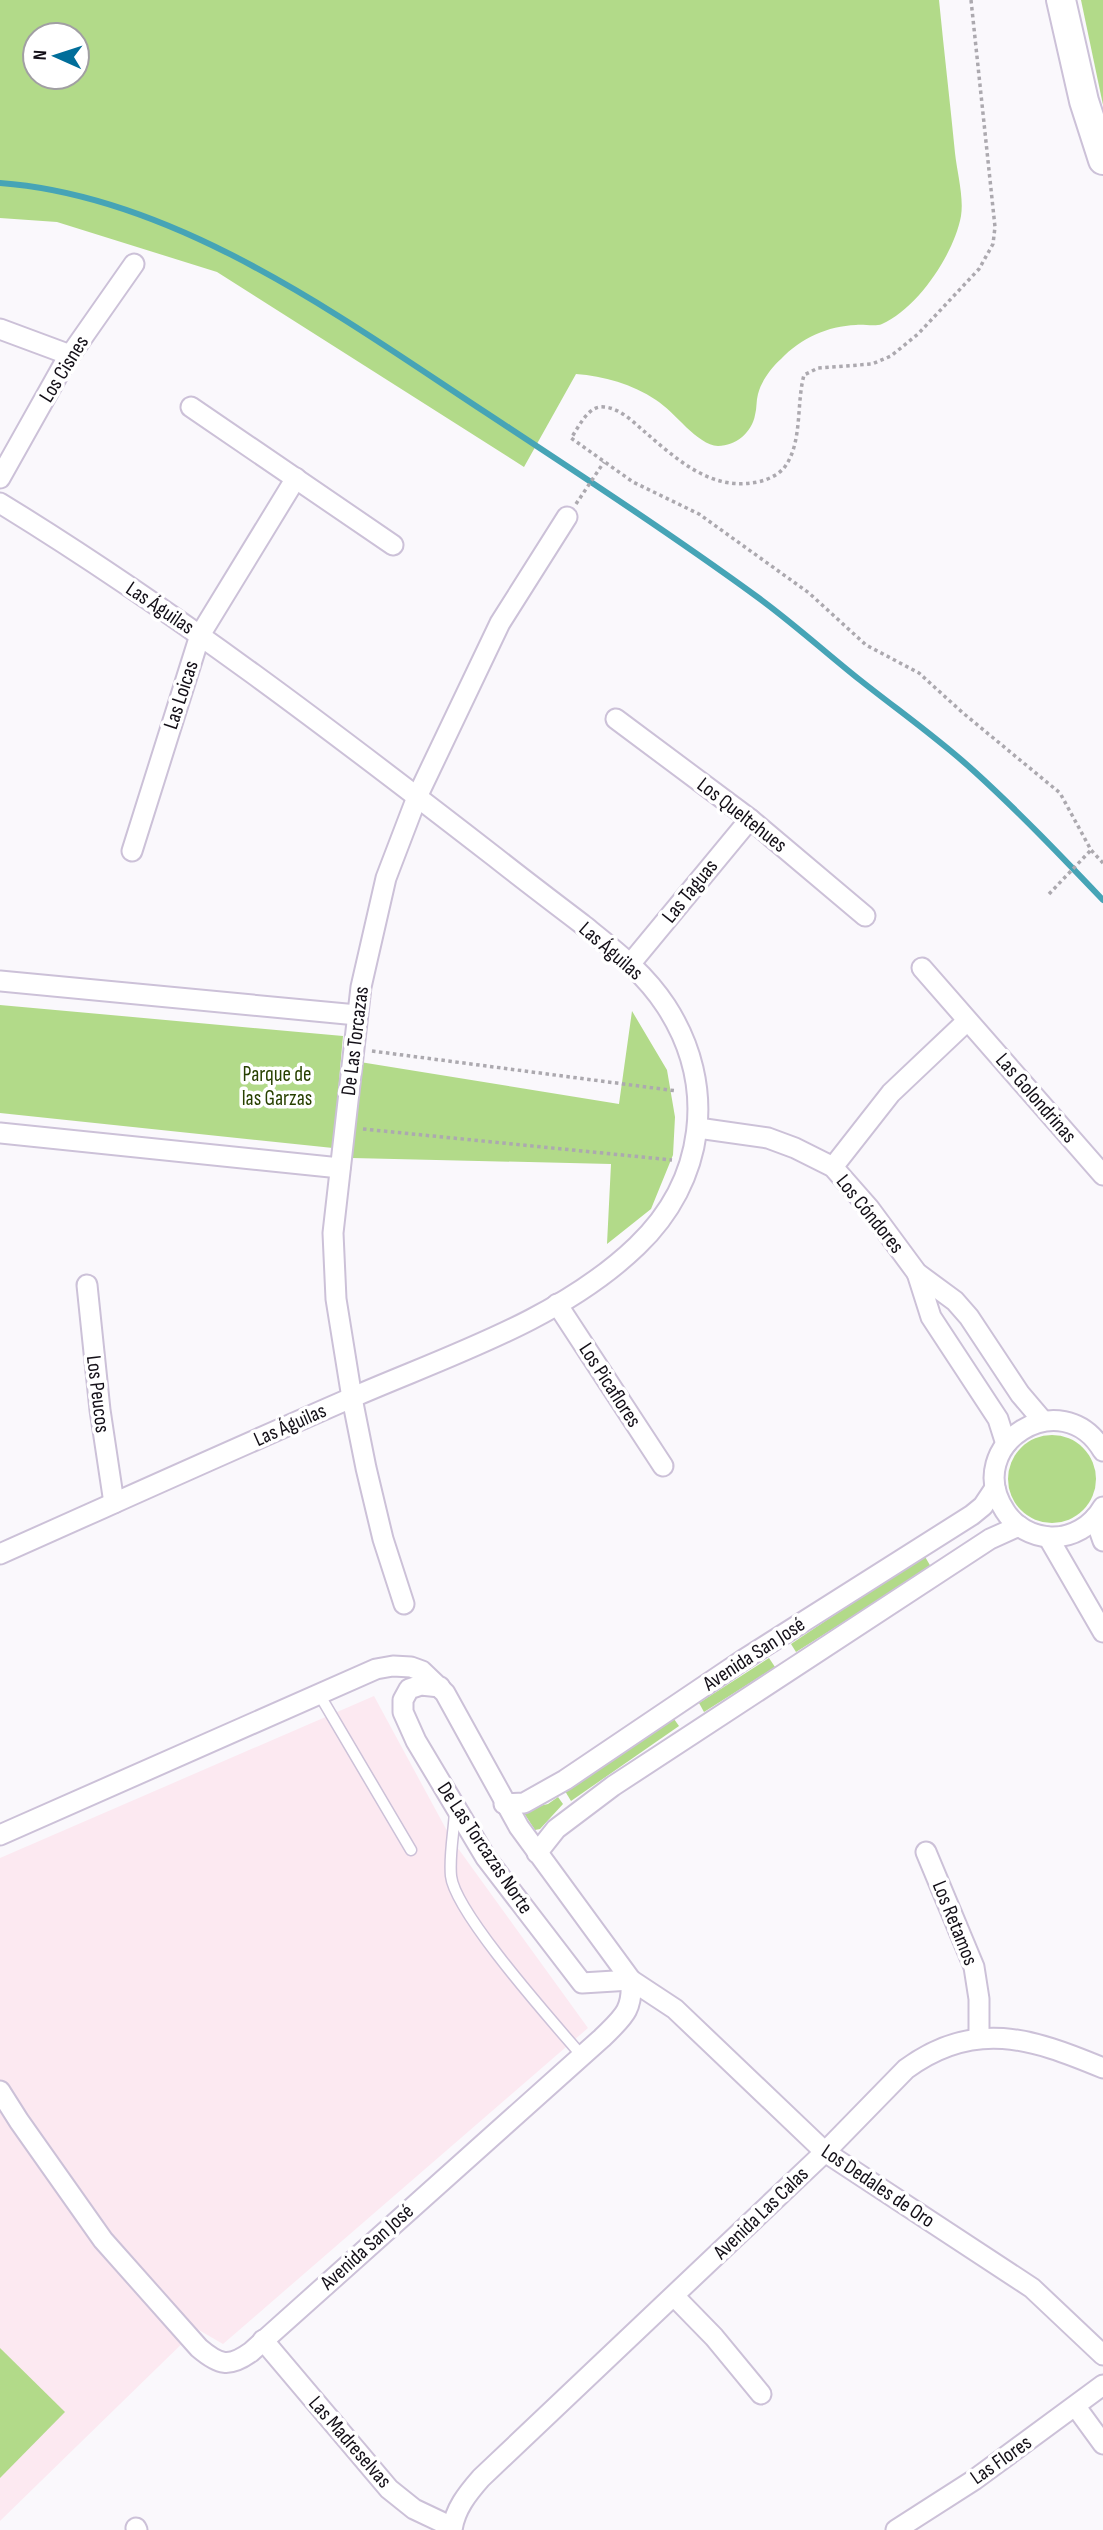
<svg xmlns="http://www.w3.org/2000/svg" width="1103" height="2530" viewBox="0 0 1103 2530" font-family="'Sofia Sans Condensed',sans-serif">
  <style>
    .education { fill: #fce9f1 }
    .green { fill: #b2da89; fill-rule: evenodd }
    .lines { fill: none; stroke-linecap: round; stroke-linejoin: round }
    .stream { stroke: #46a4b6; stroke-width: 6 }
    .service-casing { stroke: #ccc1d8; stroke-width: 13 }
    .minor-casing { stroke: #ccc1d8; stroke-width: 23 }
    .secondary-casing { stroke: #ccc1d8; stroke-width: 32 }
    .path { stroke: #aca9af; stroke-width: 3.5; stroke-dasharray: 3.5 3.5; stroke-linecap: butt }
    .service { stroke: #fff; stroke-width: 10 }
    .minor { stroke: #fff; stroke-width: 19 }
    .secondary { stroke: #fff; stroke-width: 28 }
    .labels { text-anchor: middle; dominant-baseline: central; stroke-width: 7; stroke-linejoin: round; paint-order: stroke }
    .street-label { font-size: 21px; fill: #141018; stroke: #fff }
    .park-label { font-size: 21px; fill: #284101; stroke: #fff }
  </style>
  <rect width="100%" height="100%" fill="#faf8fc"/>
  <path class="education" d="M374,1696L452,1840L588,2028L223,2344L197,2329L0,2521V1858Z"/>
  <g class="green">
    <path d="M0,0H939C944,51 950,102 955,153C957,172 964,197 961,216C954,254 918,308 882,324C875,327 864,324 856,325C828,326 801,338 781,359C771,368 762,380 758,394C756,401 757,408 755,415C752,432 736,446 718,446C697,445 675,412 656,400C632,384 604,376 576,374L524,467L217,272L57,222L0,218ZM35,35H77V77H35Z"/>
    <path d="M1081,0H1103V105Z"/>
    <path d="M0,1005L343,1036L333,1148L0,1113Z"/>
    <path d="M632,1011L667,1070L675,1117L673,1155L651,1209L607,1244L611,1164L352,1158L360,1062L619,1104Z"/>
    <circle cx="1052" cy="1479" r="44"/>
    <path d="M924,1555L931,1567L796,1652L791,1644Z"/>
    <path d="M769,1658L775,1667L704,1712L699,1703Z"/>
    <path d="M674,1719L679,1726L571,1801L565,1791Z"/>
    <path d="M558,1797L563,1804L540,1829L535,1830L522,1810L548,1804Z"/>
    <path d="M0,2348L65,2412L0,2478Z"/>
  </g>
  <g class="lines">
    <path class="stream" d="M0,183C176,196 342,318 485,412C576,472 668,532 756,596C792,622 826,653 860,680C899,711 939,739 975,772C1020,813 1061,856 1103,900"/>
    <g class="service-casing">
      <g id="service">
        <path d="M319,1694L411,1850"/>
        <path d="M455,1811C454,1832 449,1855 451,1876C455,1913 554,2023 582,2056"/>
      </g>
    </g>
    <g class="minor-casing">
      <g id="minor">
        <path d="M0,329L70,355"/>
        <path d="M191,407L393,545"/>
        <path d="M0,478L64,364L134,264"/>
        <path d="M0,503C173,609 335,733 495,857C524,880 553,902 582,924C613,949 644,972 666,1006C718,1086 705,1181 637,1246C561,1319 453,1354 358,1395C238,1447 119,1501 0,1554"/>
        <path d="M616,719L750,819L865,916"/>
        <path d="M132,851L200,635L296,478"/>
        <path d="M631,963L750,819"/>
        <path d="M922,968L1103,1175"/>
        <path d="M0,981L357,1015"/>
        <path d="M698,1128L768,1138L795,1148L833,1167L869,1208L917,1273L955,1301L969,1317L1020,1394L1043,1421"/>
        <path d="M0,1133L340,1168"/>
        <path d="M833,1167L891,1093L967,1021"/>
        <path d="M917,1273L931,1317L998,1419L1006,1444"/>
        <path d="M87,1285L100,1410L114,1503"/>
        <path d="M557,1304L663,1466"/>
        <path d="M1103,1451C1062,1381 961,1445 1005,1511C1015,1527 1032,1536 1050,1537C1072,1538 1092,1526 1103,1507"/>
        <path d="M1095,1518L1103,1541"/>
        <path d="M1048,1537L1103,1632"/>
        <path d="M404,1604L383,1539L366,1468L352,1398L336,1299L333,1233L361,987L386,878L417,797L500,623L567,517"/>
        <path d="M440,1687L421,1685L409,1689L403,1700V1712L416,1741L486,1858L582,1983L631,1980"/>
        <path d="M504,1804L524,1803L565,1780L743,1660L972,1515L983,1506L995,1488"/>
        <path d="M0,1835L376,1669L393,1666L411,1667L422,1671L445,1693L519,1827L631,1980C633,2011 623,2017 602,2038L251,2352C229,2368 219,2365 199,2348L103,2240L19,2121L0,2091"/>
        <path d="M926,1852L974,1967L979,1999V2038"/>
        <path d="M537,1853L556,1829L613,1786L990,1539L1019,1526"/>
        <path d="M631,1980L675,2009L825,2152L1032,2288L1103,2355"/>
        <path d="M674,2296L714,2337L761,2394"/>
        <path d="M263,2340L389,2489L414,2509L452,2527"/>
        <path d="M1076,2407L1103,2444"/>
        <path d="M136,2528L137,2530"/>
        <path d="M452,2530C455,2509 467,2494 481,2478L825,2152L906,2069C974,2019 1031,2038 1103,2068"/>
        <path d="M896,2530L974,2480L1103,2385"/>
      </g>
    </g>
    <g class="secondary-casing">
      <path id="secondary" d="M1061,0L1084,101L1103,160"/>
    </g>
    <g class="path">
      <path d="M971,0L995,227L993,244L979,269L918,334L891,356L872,364L818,368L804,375C796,404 803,443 784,468C776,477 762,482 751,483C709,489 675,458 645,432C633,422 620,408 604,407C588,405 579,427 571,438L633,482L699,514L809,593L866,645L919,673L963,713L1060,793L1091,850L1103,863"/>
      <path d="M576,504L604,462"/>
      <path d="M1049,894L1091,850"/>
      <path d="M372,1051L677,1091"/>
      <path d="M363,1129L672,1160"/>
    </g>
    <use href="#service" class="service"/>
    <use href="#minor" class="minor"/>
    <use href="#secondary" class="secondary"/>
  </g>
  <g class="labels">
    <g class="street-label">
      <text transform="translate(64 369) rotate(-58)">Los Cisnes</text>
      <text transform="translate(160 608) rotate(34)">Las Águilas</text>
      <text transform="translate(181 695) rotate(-72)">Las Loicas</text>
      <text transform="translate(742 815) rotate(38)">Los Queltehues</text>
      <text transform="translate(690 891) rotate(-51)">Las Taguas</text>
      <text transform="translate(611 951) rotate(41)">Las Águilas</text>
      <text transform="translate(355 1041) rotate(-83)">De Las Torcazas</text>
      <text transform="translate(1036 1098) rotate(49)">Las Golondrinas</text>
      <text transform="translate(870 1214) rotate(51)">Los Cóndores</text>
      <text transform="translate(610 1385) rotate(57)">Los Picaflores</text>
      <text transform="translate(98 1394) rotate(83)">Los Peucos</text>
      <text transform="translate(290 1425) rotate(-24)">Las Águilas</text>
      <text transform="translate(754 1654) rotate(-33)">Avenida San José</text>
      <text transform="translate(485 1848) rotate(56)">De Las Torcazas Norte</text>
      <text transform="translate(955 1923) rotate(68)">Los Retamos</text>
      <text transform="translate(878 2186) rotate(34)">Los Dedales de Oro</text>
      <text transform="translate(761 2213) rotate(-44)">Avenida Las Calas</text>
      <text transform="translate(367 2247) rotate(-42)">Avenida San José</text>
      <text transform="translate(350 2442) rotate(49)">Las Madreselvas</text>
      <text transform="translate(1001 2460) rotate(-35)">Las Flores</text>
    </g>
    <g class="park-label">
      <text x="277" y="1074">Parque de<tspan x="277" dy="24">las Garzas</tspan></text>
    </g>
  </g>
  <g transform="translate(56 56) rotate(273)"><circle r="33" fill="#ffffff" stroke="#a19fa3" stroke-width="2"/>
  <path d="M0-5L12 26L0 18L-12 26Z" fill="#016e9a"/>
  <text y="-10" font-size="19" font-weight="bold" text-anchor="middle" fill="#141018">N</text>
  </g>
</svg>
